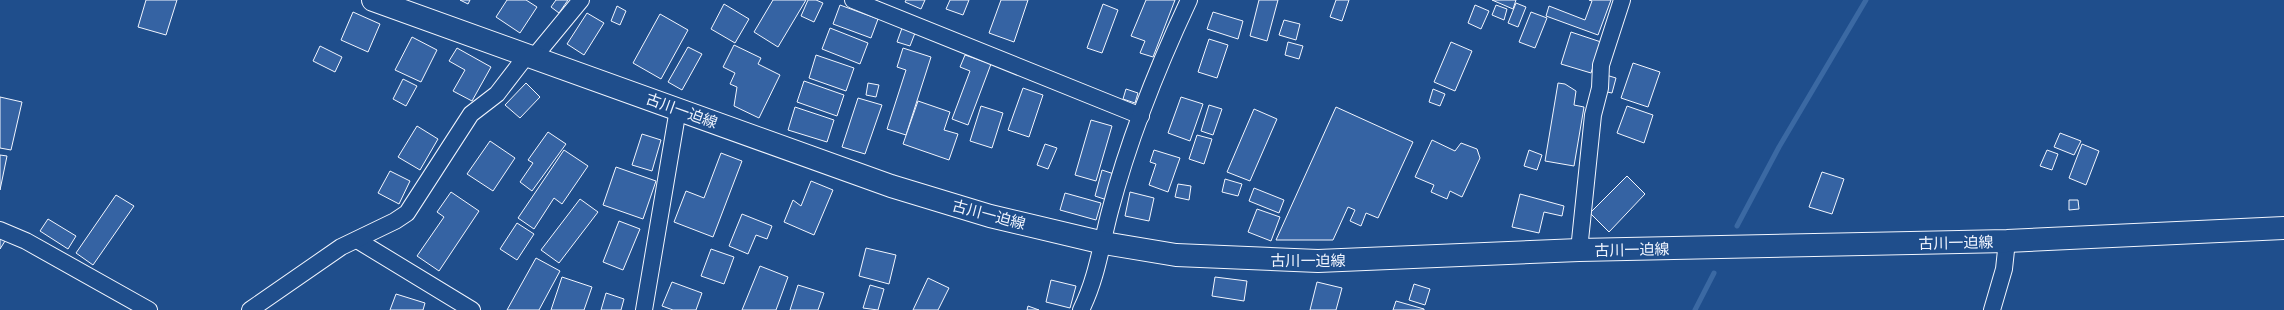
<svg xmlns="http://www.w3.org/2000/svg" width="2284" height="310" viewBox="0 0 2284 310" font-family="'Exo 2','Noto Sans JP',sans-serif">
  <style>
    .lines { fill: none; stroke-linecap: round; stroke-linejoin: round }
    .stream { stroke: #3b69a3; stroke-width: 5 }
    .building { fill: #3563a3; stroke: #f2f6ff }
    .minor-casing { stroke: #f2f6ff; stroke-width: 18 }
    .primary-casing { stroke: #f2f6ff; stroke-width: 24 }
    .minor { stroke: #1f4e8c; stroke-width: 16 }
    .primary { stroke: #1f4e8c; stroke-width: 22 }
    .labels { text-anchor: middle; dominant-baseline: central; stroke-width: 3; stroke-linejoin: round; paint-order: stroke }
    .street-label { font-size: 15px; fill: #f2f6ff; stroke: #1f4e8c }
  </style>
  <rect width="100%" height="100%" fill="#1f4e8c"/>
  <g class="lines">
    <g class="stream">
      <path d="M1737,226L1779,147L1866,0"/>
      <path d="M1695,310L1714,273"/>
    </g>
  </g>
  <g class="building">
    <path d="M146,0H177L166,35L138,27Z"/>
    <path d="M460,0H470L468,4Z"/>
    <path d="M507,0H526L537,7L520,33L496,17Z"/>
    <path d="M556,0H568L559,13L551,7Z"/>
    <path d="M773,0H806L778,47L754,32Z"/>
    <path d="M808,0H816L823,3L814,22L801,16Z"/>
    <path d="M906,0H925L921,9L905,2Z"/>
    <path d="M950,0H969L963,15L946,9Z"/>
    <path d="M1001,0H1028L1014,42L989,33Z"/>
    <path d="M1146,0H1175L1153,57L1140,53L1145,41L1131,36Z"/>
    <path d="M1259,0H1278L1267,41L1250,36Z"/>
    <path d="M1336,0H1349L1342,21L1330,17Z"/>
    <path d="M1492,0H1516L1513,9Z"/>
    <path d="M1589,0H1611L1598,35L1546,16L1549,6L1585,20L1592,1Z"/>
    <path d="M1516,3L1526,7L1518,27L1508,23Z"/>
    <path d="M724,4L749,19L735,43L711,29Z"/>
    <path d="M1103,4L1118,10L1102,53L1087,48Z"/>
    <path d="M840,5L878,19L871,38L833,24Z"/>
    <path d="M1475,5L1489,11L1481,29L1468,23Z"/>
    <path d="M1496,5L1507,9L1504,20L1492,15Z"/>
    <path d="M617,6L626,11L620,25L611,21Z"/>
    <path d="M353,12L380,24L368,52L341,40Z"/>
    <path d="M1213,12L1243,21L1238,39L1207,29Z"/>
    <path d="M1531,12L1547,18L1535,48L1519,42Z"/>
    <path d="M587,13L604,23L584,55L567,44Z"/>
    <path d="M660,14L688,30L661,79L633,63Z"/>
    <path d="M1284,20L1300,24L1296,40L1279,35Z"/>
    <path d="M830,28L868,43L860,64L822,49Z"/>
    <path d="M902,28L915,33L910,46L897,42Z"/>
    <path d="M1571,32L1601,42L1591,73L1561,64Z"/>
    <path d="M412,37L437,50L421,82L395,70Z"/>
    <path d="M1209,39L1228,45L1217,78L1198,72Z"/>
    <path d="M1288,42L1303,46L1299,59L1285,55Z"/>
    <path d="M1451,42L1472,51L1455,91L1434,82Z"/>
    <path d="M734,45L761,58L758,64L780,75L759,118L734,106L737,87L730,84L735,73L723,67Z"/>
    <path d="M320,46L342,57L335,72L313,61Z"/>
    <path d="M688,47L702,54L682,90L668,82Z"/>
    <path d="M457,48L491,67L472,101L453,91L465,70L449,61Z"/>
    <path d="M903,48L931,57L906,135L887,129L906,70L897,67Z"/>
    <path d="M816,55L854,68L846,91L809,78Z"/>
    <path d="M965,55L991,64L968,125L952,119L970,71L960,67Z"/>
    <path d="M1633,63L1660,72L1648,107L1621,98Z"/>
    <path d="M1606,75L1616,78L1612,93L1602,91Z"/>
    <path d="M403,79L417,86L406,106L393,99Z"/>
    <path d="M804,81L844,95L837,116L797,102Z"/>
    <path d="M526,83L540,97L520,118L505,105Z"/>
    <path d="M868,83L879,85L876,97L866,95Z"/>
    <path d="M1558,83L1565,84L1576,91L1574,105L1584,107L1574,166L1545,161Z"/>
    <path d="M1023,88L1043,95L1029,137L1008,130Z"/>
    <path d="M1126,89L1138,93L1135,103L1123,99Z"/>
    <path d="M1433,89L1445,94L1440,106L1429,102Z"/>
    <path d="M0,97L22,102L11,150L0,148Z"/>
    <path d="M1181,97L1203,104L1190,141L1168,133Z"/>
    <path d="M858,98L882,105L865,154L842,147Z"/>
    <path d="M918,101L950,112L944,130L958,134L949,160L903,144Z"/>
    <path d="M1209,105L1222,109L1213,135L1201,131Z"/>
    <path d="M981,106L1003,113L992,148L970,141Z"/>
    <path d="M1627,106L1653,115L1644,143L1617,133Z"/>
    <path d="M795,107L834,120L827,142L788,130Z"/>
    <path d="M1336,107L1413,142L1378,218L1366,213L1361,226L1350,221L1355,210L1348,207L1333,240H1276Z"/>
    <path d="M1254,109L1277,119L1250,181L1227,172Z"/>
    <path d="M1091,120L1112,126L1096,181L1075,175Z"/>
    <path d="M417,126L438,139L420,170L398,157Z"/>
    <path d="M548,132L566,144L532,191L520,182L533,163L528,160Z"/>
    <path d="M2060,133L2081,141L2074,155L2054,147Z"/>
    <path d="M642,134L661,140L652,171L632,165Z"/>
    <path d="M1197,135L1212,139L1204,164L1189,159Z"/>
    <path d="M1432,140L1455,151L1461,143L1477,149L1480,158L1462,197L1450,191L1447,199L1431,192L1434,185L1415,177Z"/>
    <path d="M490,141L515,158L493,191L467,174Z"/>
    <path d="M1045,144L1057,148L1048,169L1037,165Z"/>
    <path d="M2082,144L2099,151L2086,185L2069,178Z"/>
    <path d="M564,150L588,166L562,204L554,198L534,229L518,218Z"/>
    <path d="M1154,150L1180,158L1168,192L1149,185L1156,164L1150,162Z"/>
    <path d="M1529,150L1542,155L1537,170L1524,166Z"/>
    <path d="M2047,150L2058,154L2052,170L2040,166Z"/>
    <path d="M721,153L742,161L713,237L674,222L686,191L704,198Z"/>
    <path d="M0,155L7,156L0,190Z"/>
    <path d="M616,167L656,181L643,219L603,205Z"/>
    <path d="M1102,170L1114,174L1107,200L1095,196Z"/>
    <path d="M390,171L410,181L399,204L378,193Z"/>
    <path d="M1822,172L1844,179L1832,214L1809,207Z"/>
    <path d="M1627,176L1645,194L1609,232L1590,213Z"/>
    <path d="M1225,179L1242,184L1238,196L1222,192Z"/>
    <path d="M811,181L833,190L814,235L784,222L793,200L801,206Z"/>
    <path d="M1178,184L1191,186L1189,200L1175,197Z"/>
    <path d="M1254,188L1284,200L1279,213L1249,201Z"/>
    <path d="M451,192L479,211L439,271L417,256L444,217L437,212Z"/>
    <path d="M1130,192L1154,198L1149,221L1125,216Z"/>
    <path d="M1065,193L1101,203L1096,220L1060,210Z"/>
    <path d="M1520,194L1564,206L1562,216L1544,212L1539,233L1512,227Z"/>
    <path d="M116,195L134,206L93,265L76,253Z"/>
    <path d="M580,199L598,212L559,263L541,250Z"/>
    <path d="M2069,200H2078L2079,209L2069,210Z"/>
    <path d="M1257,209L1280,217L1271,241L1248,232Z"/>
    <path d="M742,214L772,226L767,239L756,235L748,254L729,246Z"/>
    <path d="M48,219L76,236L68,249L40,231Z"/>
    <path d="M619,221L640,229L623,270L603,262Z"/>
    <path d="M517,223L534,234L517,260L500,249Z"/>
    <path d="M0,238L5,241L0,249Z"/>
    <path d="M866,248L896,255L889,284L859,276Z"/>
    <path d="M711,249L734,257L724,284L701,276Z"/>
    <path d="M536,258L560,271L539,310H507Z"/>
    <path d="M760,266L788,277L776,310H742Z"/>
    <path d="M562,277L592,287L584,310H551Z"/>
    <path d="M1215,277L1247,281L1244,301L1212,296Z"/>
    <path d="M928,278L949,288L938,310H913Z"/>
    <path d="M1051,280L1076,286L1070,308L1046,302Z"/>
    <path d="M672,282L702,293L696,310H673L662,306Z"/>
    <path d="M1317,282L1342,288L1336,310H1310Z"/>
    <path d="M1414,284L1430,289L1425,305L1409,300Z"/>
    <path d="M798,285L824,293L818,310H790Z"/>
    <path d="M870,285L884,289L878,310L863,308Z"/>
    <path d="M606,293L624,299L621,310H601Z"/>
    <path d="M396,294L425,303L423,310H390Z"/>
    <path d="M1396,301L1424,309V310H1393Z"/>
    <path d="M1028,306L1039,310H1027Z"/>
  </g>
  <g class="lines">
    <g class="minor-casing">
      <g id="minor">
        <path d="M853,0L1141,116"/>
        <path d="M534,57L581,0"/>
        <path d="M0,230L26,241L149,310"/>
        <path d="M357,240L472,310"/>
        <path d="M1579,250L1593,115L1600,88L1601,65L1622,0"/>
        <path d="M250,310L341,247L395,221L407,213L471,114L497,94L527,55"/>
        <path d="M644,310L678,109"/>
        <path d="M1081,310C1097,278 1101,245 1110,211C1128,142 1159,64 1189,0"/>
        <path d="M1992,310L2004,269L2007,241"/>
      </g>
    </g>
    <g class="primary-casing">
      <path id="primary" d="M373,0L891,186L990,216L1104,243L1176,255L1318,261L1579,250L2007,241L2284,228"/>
    </g>
    <use href="#minor" class="minor"/>
    <use href="#primary" class="primary"/>
  </g>
  <g class="labels">
    <g class="street-label">
      <text transform="translate(682 110) rotate(20)">古川一迫線</text>
      <text transform="translate(989 214) rotate(15)">古川一迫線</text>
      <text transform="translate(1956 242) rotate(-1)">古川一迫線</text>
      <text transform="translate(1632 249) rotate(-1)">古川一迫線</text>
      <text x="1308" y="260">古川一迫線</text>
    </g>
  </g>
</svg>
